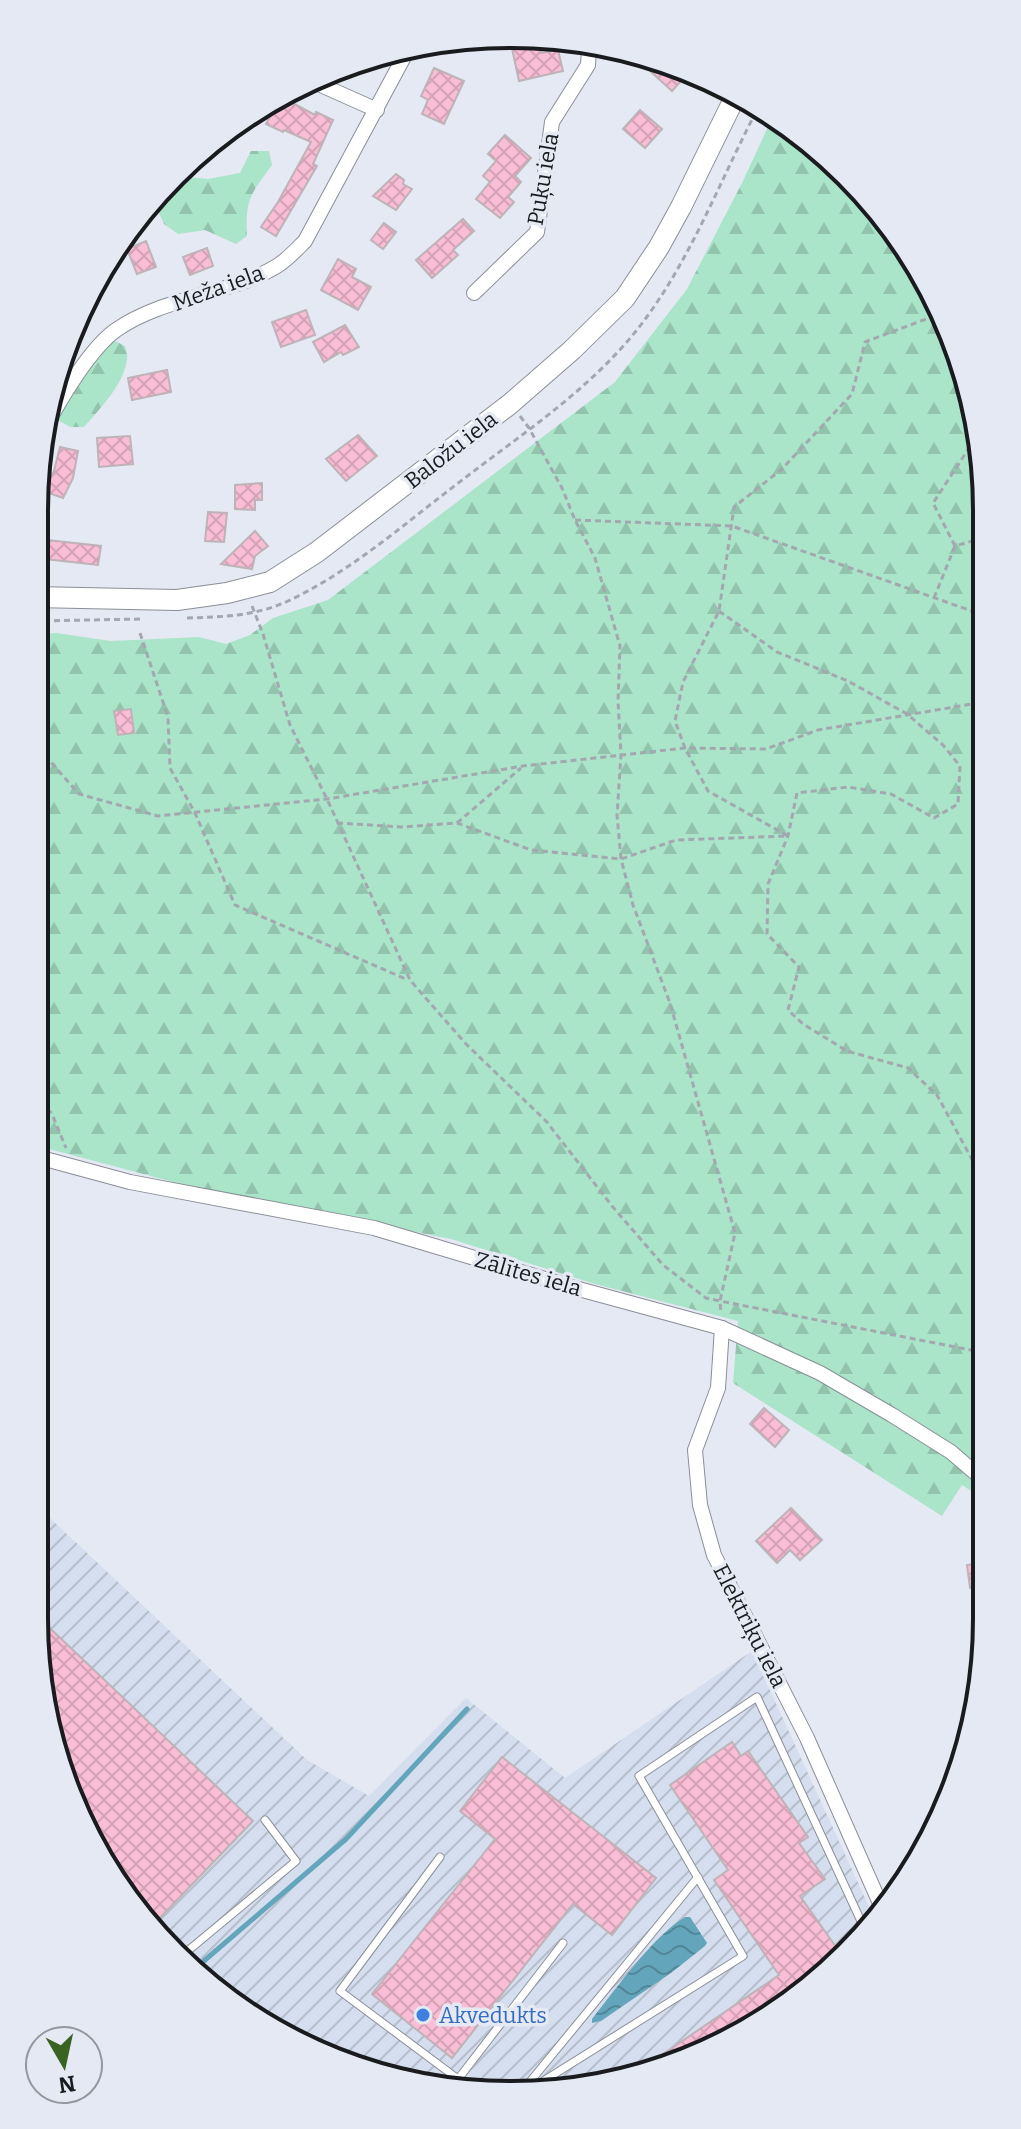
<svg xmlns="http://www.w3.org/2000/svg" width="1021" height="2129" viewBox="0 0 1021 2129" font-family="Bitter,serif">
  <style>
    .industrial { fill: url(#industrial-furrows) }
    .forest { fill: url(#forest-firs) }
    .water { fill: url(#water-waves) }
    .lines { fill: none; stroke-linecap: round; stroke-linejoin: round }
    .stream { stroke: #63a6bb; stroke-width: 5 }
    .building { fill: url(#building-cross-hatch); stroke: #beb3b7; stroke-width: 2 }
    .lane-casing { stroke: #8a8e97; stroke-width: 9 }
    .street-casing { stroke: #8a8e97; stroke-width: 16 }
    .secondary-casing { stroke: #8a8e97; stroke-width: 22 }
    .path { stroke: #a3a7af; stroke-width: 3; stroke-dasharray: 6 4; stroke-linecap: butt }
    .lane { stroke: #fff; stroke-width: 7 }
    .street { stroke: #fff; stroke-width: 14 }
    .secondary { stroke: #fff; stroke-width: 20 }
    .shop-dot { fill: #3f7fe0; stroke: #e4e9f3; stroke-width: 3 }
    .labels { text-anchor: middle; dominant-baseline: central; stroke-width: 7; stroke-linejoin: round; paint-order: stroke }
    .street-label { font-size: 22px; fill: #1a1b1f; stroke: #e4e9f3 }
    .shop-label { font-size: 22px; fill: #366cbe; stroke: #e4e9f3; text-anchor: start }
    .rim { fill: none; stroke: #1a1b1f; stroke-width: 4 }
  </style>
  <defs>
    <pattern id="industrial-furrows" width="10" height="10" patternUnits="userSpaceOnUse" patternTransform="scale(2)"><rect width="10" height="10" fill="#d5deee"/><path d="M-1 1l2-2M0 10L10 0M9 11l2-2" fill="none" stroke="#b6becc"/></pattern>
    <pattern id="forest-firs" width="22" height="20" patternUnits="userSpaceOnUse" patternTransform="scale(2)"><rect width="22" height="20" fill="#aae4c9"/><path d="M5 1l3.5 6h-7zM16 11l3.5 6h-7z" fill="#92c3ac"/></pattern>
    <pattern id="water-waves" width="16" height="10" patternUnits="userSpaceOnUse" patternTransform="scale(2)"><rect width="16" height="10" fill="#63a6bb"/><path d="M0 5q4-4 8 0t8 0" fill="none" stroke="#518697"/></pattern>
    <pattern id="building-cross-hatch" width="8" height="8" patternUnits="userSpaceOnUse" patternTransform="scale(2)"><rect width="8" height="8" fill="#f9bdd5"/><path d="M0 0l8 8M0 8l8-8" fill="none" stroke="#d5a2b6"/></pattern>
  </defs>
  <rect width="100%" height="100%" fill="#e4e9f3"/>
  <path class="industrial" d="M34,1503L307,1760L369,1796L466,1698L565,1778L752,1651L876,1922L868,1933L722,2046L572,2091L417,2086L272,2031L133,1909L59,1772L34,1618Z"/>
  <g class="forest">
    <path d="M773,116L801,133L889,221L951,328L983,448L987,1501L962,1485L942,1516L733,1383L738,1321L595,1284L451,1239L200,1189L34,1145V635L56,633L111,641L199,637L226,644L250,635L273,618L328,600L615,382L687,289L743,181Z"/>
    <path d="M251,151H269L272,165C251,194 245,198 247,236L236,244L205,230L178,234L164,224L158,211L165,195L187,177L208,179L240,173Z"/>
    <path d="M113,340L125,346C126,350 128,355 127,359C125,383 99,410 84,427H70L56,419L94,362Z"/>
  </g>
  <path class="water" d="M685,1917H690L707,1943L705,1946L671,1973L601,2021L592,2023V2019C616,1989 653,1936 685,1917Z"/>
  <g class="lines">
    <path class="stream" d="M198,1966L346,1839L467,1709"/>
  </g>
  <g class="building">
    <path d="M536,39H538L541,53L558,50L563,71L519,81L511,44Z"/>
    <path d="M637,59L691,70L672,91Z"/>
    <path d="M434,68L464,81L444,124L422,114L428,100L421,96Z"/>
    <path d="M285,99L315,115L316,112L333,120L313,164L317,166L276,236L261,227L278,202L311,142L284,130L283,132L266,124L275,106Z"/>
    <path d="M640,110L662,129L645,148L623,129Z"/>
    <path d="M505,135L531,158L515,176L521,182L508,197L514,202L500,218L476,199L490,182L483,176L496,161L488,154Z"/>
    <path d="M396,174L404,180L403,184L412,189L396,210L373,196Z"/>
    <path d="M463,219L474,231L453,250L458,255L432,278L416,260Z"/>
    <path d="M384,223L396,232L383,249L371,240Z"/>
    <path d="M146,241L156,267L137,274L127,249Z"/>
    <path d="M207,248L213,266L190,275L183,257Z"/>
    <path d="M338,259L356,269L352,277L371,287L358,310L321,290Z"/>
    <path d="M306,310L315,335L281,347L272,322Z"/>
    <path d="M345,325L359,347L343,355L341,352L324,362L313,342Z"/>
    <path d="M167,370L171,392L132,400L128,378Z"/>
    <path d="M358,435L377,456L346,481L326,459Z"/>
    <path d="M130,436L133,464L99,467L97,438Z"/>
    <path d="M60,447L78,451L73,478L63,498L43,491L54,471Z"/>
    <path d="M262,483V500H255V510L235,509V485Z"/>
    <path d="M208,512L227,513L224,542L205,541Z"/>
    <path d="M255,531L268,546L255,556L252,569L221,564Z"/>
    <path d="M38,539L101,546L98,565L36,558Z"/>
    <path d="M131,709L134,733L118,735L114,711Z"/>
    <path d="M764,1408L789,1430L775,1447L750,1424Z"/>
    <path d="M791,1508L822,1540L800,1560L790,1550L777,1563L756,1541Z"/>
    <path d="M987,1562V1586L970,1588L967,1565Z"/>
    <path d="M34,1613L253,1821L152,1926L133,1909L59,1772Z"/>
    <path d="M732,1742L741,1756L748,1751L808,1837L799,1843L825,1879L800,1896L841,1954L722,2046L648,2068L647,2065L779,1975L714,1880L728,1870L670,1785Z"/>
    <path d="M502,1757L656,1878L612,1935L573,1904L452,2058L372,1994L495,1839L460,1811Z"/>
  </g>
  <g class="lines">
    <g class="lane-casing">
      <g id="lane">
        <path d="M440,1857L340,1991L458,2079"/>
        <path d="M184,1954L296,1861L265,1820"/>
        <path d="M452,2087L563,1943"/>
        <path d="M524,2089L698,1877"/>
        <path d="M529,2090L743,1956L639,1776L757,1697L867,1934"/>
      </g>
    </g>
    <g class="street-casing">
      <g id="street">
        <path d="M312,81L377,110"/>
        <path d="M474,293L537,232L552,122L588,65L589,50"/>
        <path d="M53,413C68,387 92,347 116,330C165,296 228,296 277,266C288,259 296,250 305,241L405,55"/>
        <path d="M34,1156L130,1182L374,1228L575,1288L722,1328L820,1373L892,1415L951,1452L987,1483"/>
        <path d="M722,1328L718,1388L695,1450L700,1505L714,1555L807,1738L883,1910"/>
      </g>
    </g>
    <g class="secondary-casing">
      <path id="secondary" d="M34,597L177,600L227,593L270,582L317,552L510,404L572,350L625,298L659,247L681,207L736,95"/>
    </g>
    <g class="path">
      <path d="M520,416L529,428L562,488L575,520L595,558L620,646L618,701L621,755L617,815L621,859L633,905L670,1003L735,1233L720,1301L986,1353"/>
      <path d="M575,520L732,526L983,615"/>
      <path d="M955,546L933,503L979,433"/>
      <path d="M934,598L955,546L983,538"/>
      <path d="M252,606L263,634L290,725L327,799L410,980L466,1044L546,1121L612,1206L663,1265L706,1298L720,1301L721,1313"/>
      <path d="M719,611L777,652L848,681L907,714L943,745L960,766L958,804L934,818L891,794L848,787L797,793L788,836L768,884L767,934L799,967L788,1010L803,1024L847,1051L908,1068L937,1095L975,1165L985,1169"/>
      <path d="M187,618C222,617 256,616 288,601C350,572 403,525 457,484C519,436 587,392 636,331C689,265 719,182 758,108"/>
      <path d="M34,621L144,619"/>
      <path d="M140,633L168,717L170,768L195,813L235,905L408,980"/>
      <path d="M34,754L48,759L79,794L158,816L327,799L523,766L685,748L766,749L818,730L984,702"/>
      <path d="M337,823L402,827L457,823L531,850L621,859L676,840L788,836L708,791L685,748L675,721L683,682L719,611L734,507L782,469L852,394L865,342L942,313"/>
      <path d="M457,823L521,768"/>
      <path d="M34,1094L52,1114L66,1148"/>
    </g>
    <use href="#lane" class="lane"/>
    <use href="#street" class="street"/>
    <use href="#secondary" class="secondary"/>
  </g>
  <circle class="shop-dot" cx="423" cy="2015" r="8"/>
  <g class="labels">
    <g class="street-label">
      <text transform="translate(543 179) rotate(-80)">Puķu iela</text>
      <text transform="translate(218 288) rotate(-20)">Meža iela</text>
      <text transform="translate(451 450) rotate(-38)">Baložu iela</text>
      <text transform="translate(528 1274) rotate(16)">Zālītes iela</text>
      <text transform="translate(750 1626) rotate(63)">Elektriķu iela</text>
    </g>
    <g class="shop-label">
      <text x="439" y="2015">Akvedukts</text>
    </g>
  </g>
  <path d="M0 0H1021V2129H0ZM510 48H511A462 462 0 0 1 973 510V1619A462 462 0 0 1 511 2081H510A462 462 0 0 1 48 1619V510A462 462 0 0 1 510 48Z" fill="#e4e9f3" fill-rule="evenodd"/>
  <path class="rim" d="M510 48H511A462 462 0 0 1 973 510V1619A462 462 0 0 1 511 2081H510A462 462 0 0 1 48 1619V510A462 462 0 0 1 510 48Z"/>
  <g transform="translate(64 2065) rotate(171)"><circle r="38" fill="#e4e9f3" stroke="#93979e" stroke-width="2"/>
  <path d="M0-6L14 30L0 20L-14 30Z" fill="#396320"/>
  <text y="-12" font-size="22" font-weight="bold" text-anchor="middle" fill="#1a1b1f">N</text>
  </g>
</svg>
